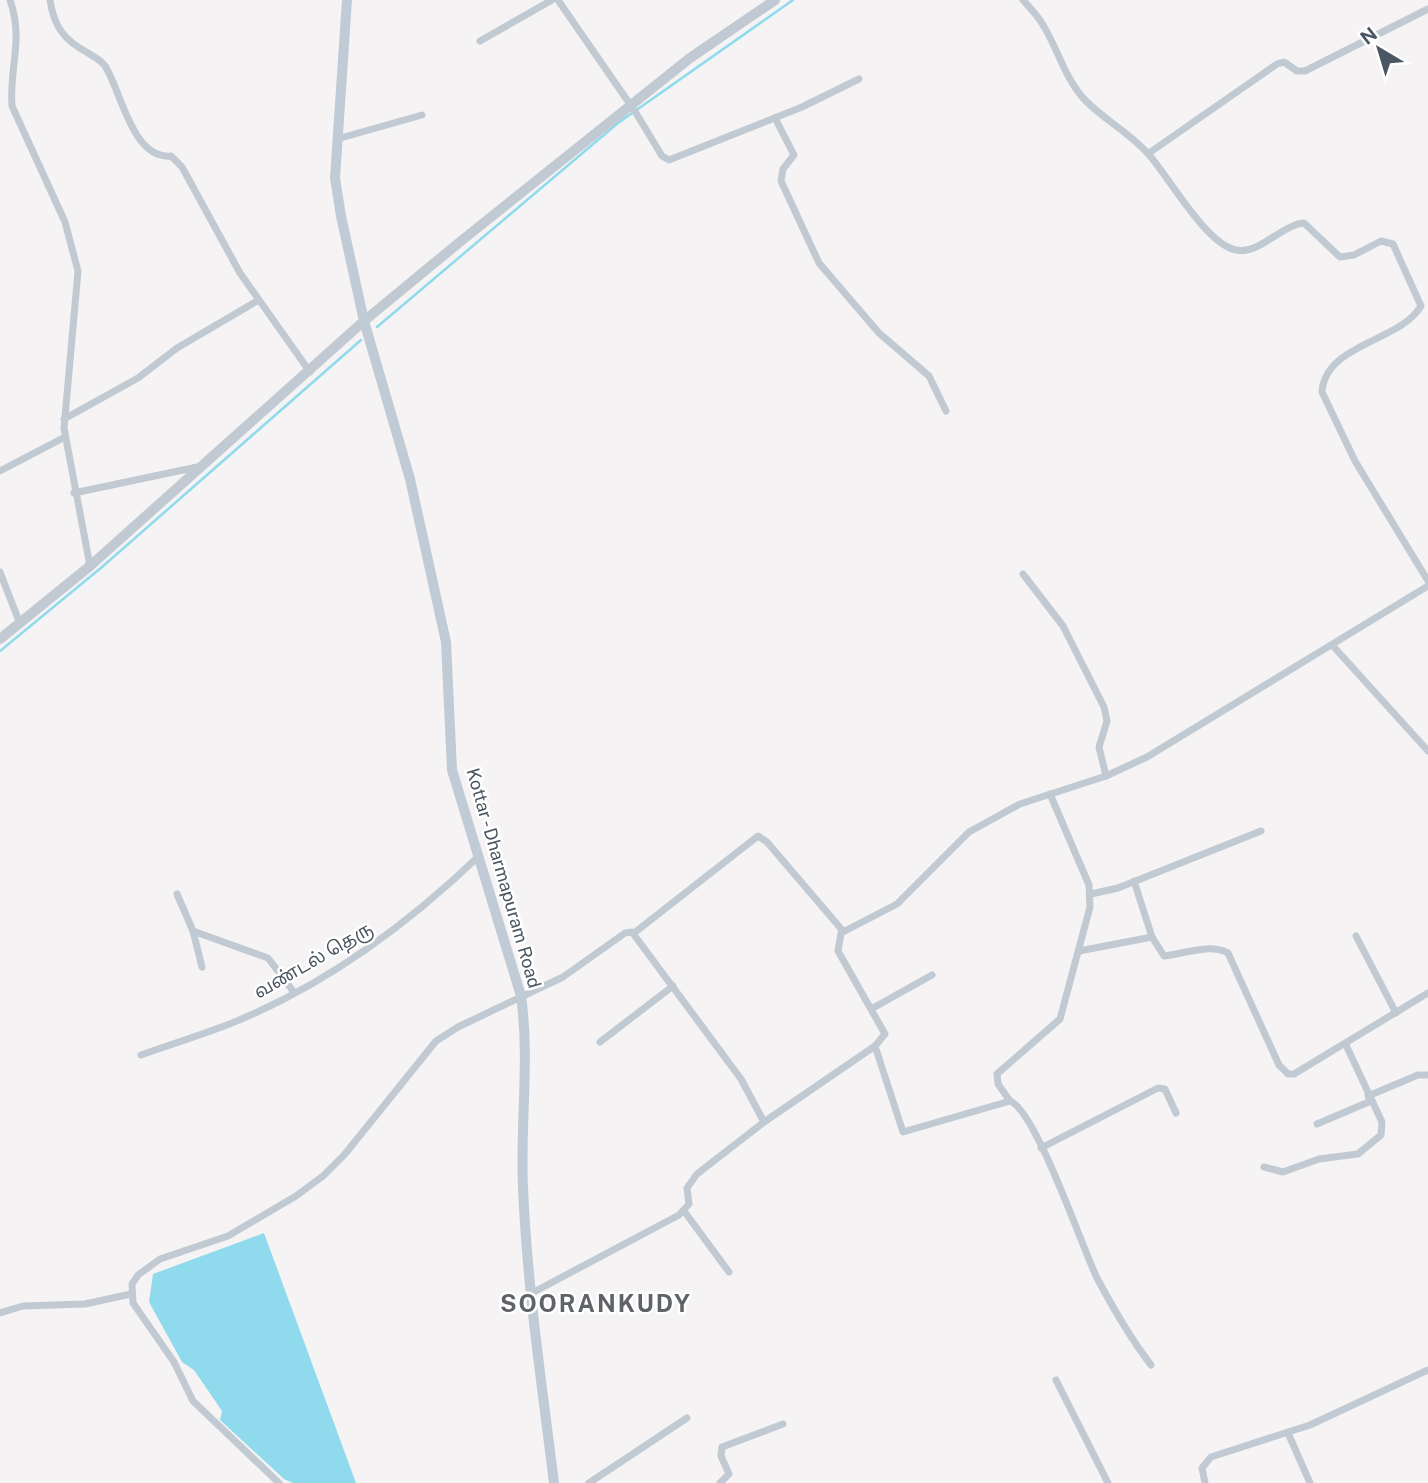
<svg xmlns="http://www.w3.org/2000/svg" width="1428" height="1483" viewBox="0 0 1428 1483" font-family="'Public Sans','Noto Sans Tamil',sans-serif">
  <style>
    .water { fill: #90daee }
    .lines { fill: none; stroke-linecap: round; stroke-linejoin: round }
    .stream { stroke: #90daee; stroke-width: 2.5 }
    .minor { stroke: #c1cad2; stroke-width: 7 }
    .tertiary { stroke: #c1cad2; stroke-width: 10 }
    .secondary { stroke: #c1cbd6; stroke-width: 10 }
    .labels { text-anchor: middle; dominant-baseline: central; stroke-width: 5; stroke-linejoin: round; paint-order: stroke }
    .street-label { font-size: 18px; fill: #4a5661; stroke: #fff }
    .district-label { font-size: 24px; font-weight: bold; letter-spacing: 2px; fill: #5f6368; stroke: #fff }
  </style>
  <rect width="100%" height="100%" fill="#f5f3f3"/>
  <path class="water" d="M264,1233L356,1483H293L284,1479L220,1420L222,1411L194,1370L182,1362L149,1302L153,1274Z"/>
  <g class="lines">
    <g class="stream">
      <path d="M377,327L618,123L793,0"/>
      <path d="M0,651L102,567L361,340"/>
    </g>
    <g class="minor">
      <path d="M10,0C24,40 9,67 12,106L65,222L78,271L64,428L90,566"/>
      <path d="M50,0C54,27 64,40 88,53C94,57 101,60 105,66C121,90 132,160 171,156L182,167L240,273L310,372"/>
      <path d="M558,0L636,113L662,156L669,160L802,107L859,79"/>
      <path d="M1023,0C1030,8 1038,16 1043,25C1058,49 1065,79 1085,100C1104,120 1132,134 1150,156C1170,179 1206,244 1236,250C1259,255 1281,225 1304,223L1340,257L1354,255L1381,241L1393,244L1421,306C1400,342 1325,344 1322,392L1355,461L1428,581"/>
      <path d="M480,41L552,0"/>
      <path d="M775,118L794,155L783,169L781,181L819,263L879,333L929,376L946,411"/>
      <path d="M337,139L422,115"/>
      <path d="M1149,153L1277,64L1284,62L1297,71H1305L1428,9"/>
      <path d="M64,419L138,378L177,348L257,301"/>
      <path d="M0,471L65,437"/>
      <path d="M74,493L202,466"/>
      <path d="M0,572L20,624"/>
      <path d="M1023,574L1063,626L1104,707L1107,721L1099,747L1106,776"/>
      <path d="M1333,646L1428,751"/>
      <path d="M1134,881L1152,937L1164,956C1184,954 1209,943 1228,953L1279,1065L1288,1074H1294L1428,993"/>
      <path d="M177,894L193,931L202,967"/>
      <path d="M1091,894L1118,888L1261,831"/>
      <path d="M193,931L268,958L293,991"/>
      <path d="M634,933L758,836L767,842L843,931"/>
      <path d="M1356,936L1396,1013"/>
      <path d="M1079,951L1152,937"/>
      <path d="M873,1008L932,975"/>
      <path d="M600,1042L673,986"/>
      <path d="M875,1046L903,1132L1010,1101C1036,1111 1082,1247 1097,1278C1113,1308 1130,1338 1151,1365"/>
      <path d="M141,1055C169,1045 198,1036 227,1025C321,988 407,925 479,856"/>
      <path d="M1368,1096L1418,1075H1428"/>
      <path d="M1010,1101L998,1084L997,1074L1060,1019L1090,907L1089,885L1050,794"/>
      <path d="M1317,1124L1371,1101"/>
      <path d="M1041,1148L1158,1088L1165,1089L1176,1113"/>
      <path d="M1264,1167L1283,1172L1319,1159L1358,1154L1381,1135L1382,1122L1346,1045"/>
      <path d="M684,1211L729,1272"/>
      <path d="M532,1293L679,1215L689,1204L687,1188L697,1174L764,1122L875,1046L885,1034L838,951L841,933L897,904L969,832L1020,804L1106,776L1147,757L1428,586"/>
      <path d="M0,1313L23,1306L85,1304L131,1294"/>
      <path d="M1056,1380L1108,1483"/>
      <path d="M1288,1433L1310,1483"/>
      <path d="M279,1483L193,1401L174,1362L133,1303L132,1284L138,1275L160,1259L228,1236L296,1196L323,1176L345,1154L436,1041L458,1027L563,977L625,933L632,932L741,1079L764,1122"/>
      <path d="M589,1483L687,1418"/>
      <path d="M720,1483L729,1474L721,1456L722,1447L783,1424"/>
      <path d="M1205,1483L1202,1468L1211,1457L1310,1425L1428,1370"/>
    </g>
    <path class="tertiary" d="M0,639L90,566L364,321L461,241L690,58L775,0"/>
    <path class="secondary" d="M347,0L335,178L341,216L364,321L410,479L446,642L452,770L521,996C530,1059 520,1124 523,1187C527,1286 542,1385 554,1483"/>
  </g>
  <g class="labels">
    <g class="street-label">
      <text transform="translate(504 878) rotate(74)">Kottar - Dharmapuram Road</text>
      <text transform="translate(313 960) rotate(-30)">வண்டல் தெரு</text>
    </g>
    <g class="district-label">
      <text x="596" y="1303">SOORANKUDY</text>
    </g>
  </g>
  <g transform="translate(1379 49) rotate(322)" stroke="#ffffff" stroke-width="5" paint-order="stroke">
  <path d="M0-5L12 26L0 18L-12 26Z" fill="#4a5661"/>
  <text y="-10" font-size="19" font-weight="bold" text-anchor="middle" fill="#4a5661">N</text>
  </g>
</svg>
